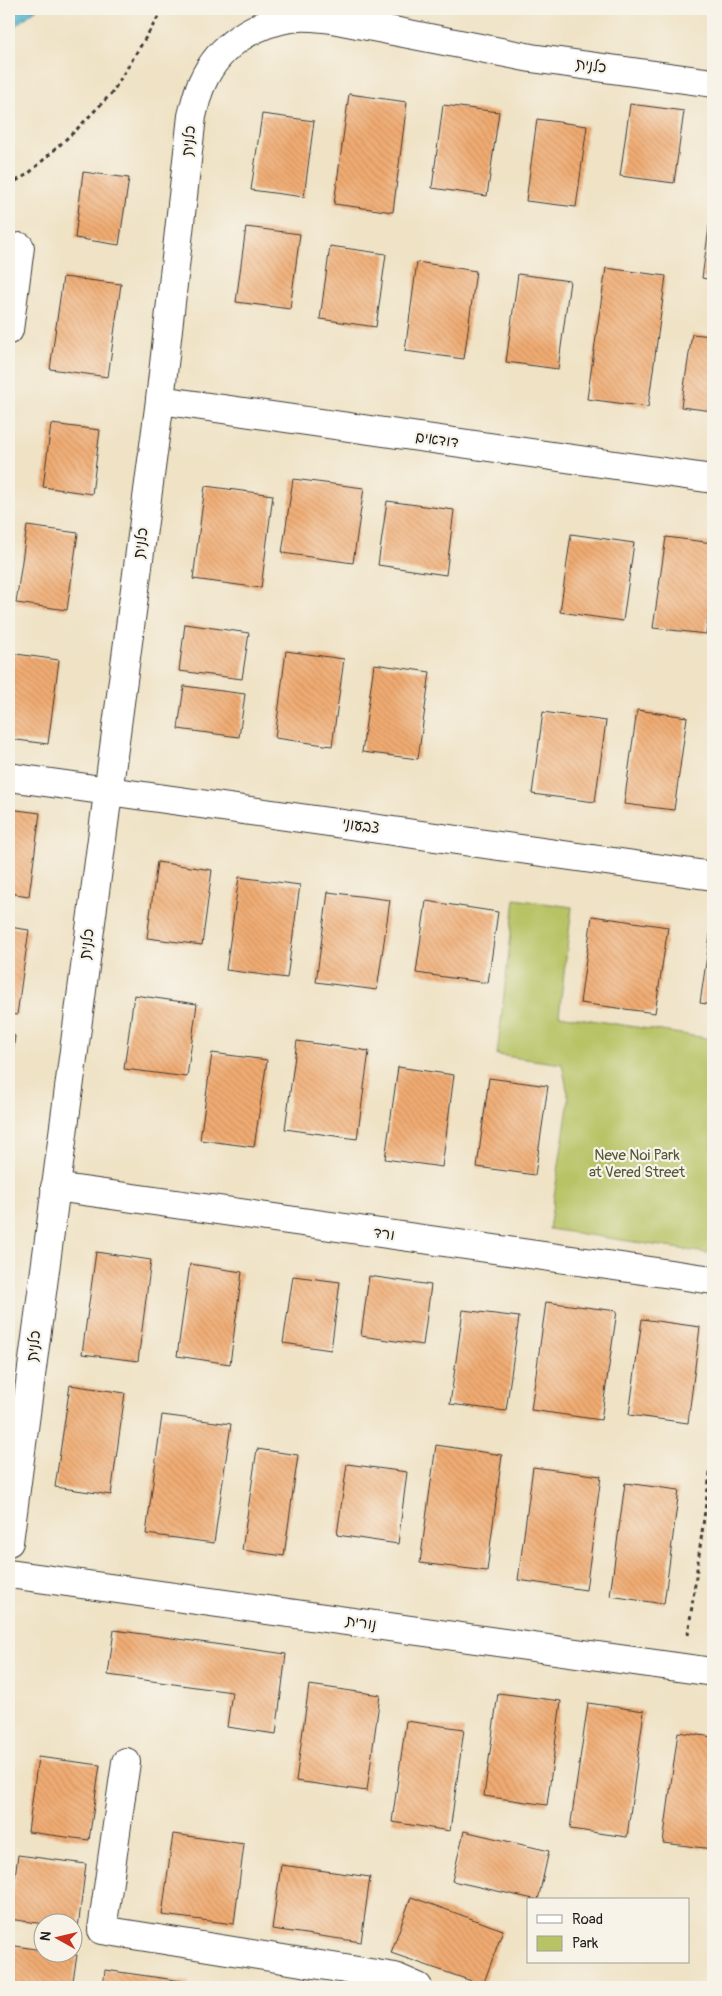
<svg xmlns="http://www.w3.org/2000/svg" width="722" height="1996" viewBox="0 0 722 1996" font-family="Pangolin,'Playpen Sans Hebrew',sans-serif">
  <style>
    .green { fill: #b7c365; stroke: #6a7040 }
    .water { fill: url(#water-waves); stroke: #376976 }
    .building { fill: url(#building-back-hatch) }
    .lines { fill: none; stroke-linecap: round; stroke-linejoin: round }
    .minor-casing { stroke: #3c3a35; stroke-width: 30 }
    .path { stroke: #3c3a35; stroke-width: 3; stroke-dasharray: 4 4; stroke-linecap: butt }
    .minor { stroke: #fff; stroke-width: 28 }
    .labels { text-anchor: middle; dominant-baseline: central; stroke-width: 4.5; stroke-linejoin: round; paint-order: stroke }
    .street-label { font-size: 15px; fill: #1c1c1c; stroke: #f7f3e8 }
    .park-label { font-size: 15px; fill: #525636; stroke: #f7f3e8 }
  </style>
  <defs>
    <pattern id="water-waves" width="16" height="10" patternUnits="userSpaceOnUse" patternTransform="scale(1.25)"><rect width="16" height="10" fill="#52b6d0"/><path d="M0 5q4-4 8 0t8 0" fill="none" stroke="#4393a8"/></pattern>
    <pattern id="building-back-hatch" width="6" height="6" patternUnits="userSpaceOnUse" patternTransform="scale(1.25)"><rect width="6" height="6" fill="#f0ab72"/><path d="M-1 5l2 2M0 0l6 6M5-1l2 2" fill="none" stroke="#cd9362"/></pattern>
  </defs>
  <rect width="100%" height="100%" fill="#f7f3e8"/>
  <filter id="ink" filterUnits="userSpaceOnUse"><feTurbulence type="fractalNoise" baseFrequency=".02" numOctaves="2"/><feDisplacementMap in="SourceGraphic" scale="10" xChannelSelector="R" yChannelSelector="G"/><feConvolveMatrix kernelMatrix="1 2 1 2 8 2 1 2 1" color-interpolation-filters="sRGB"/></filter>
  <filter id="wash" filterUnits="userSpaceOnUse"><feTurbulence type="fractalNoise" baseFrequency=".0096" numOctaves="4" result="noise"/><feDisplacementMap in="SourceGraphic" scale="20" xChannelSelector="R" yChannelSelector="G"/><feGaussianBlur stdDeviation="1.12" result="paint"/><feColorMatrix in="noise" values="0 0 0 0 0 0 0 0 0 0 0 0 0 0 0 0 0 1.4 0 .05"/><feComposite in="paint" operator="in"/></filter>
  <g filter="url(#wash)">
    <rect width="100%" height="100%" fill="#efe2c5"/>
    <path class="green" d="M515,899L572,907L559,1015L713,1039V1254L549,1229L569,1100L562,1064L497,1055Z"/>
    <path class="water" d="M9,9H37L9,31Z"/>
    <g id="blocks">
      <g class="building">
        <path d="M349,94L407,102L393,212L334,204Z"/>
        <path d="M630,104L684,111L674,183L620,176Z"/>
        <path d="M443,105L499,112L487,196L432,188Z"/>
        <path d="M262,114L314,121L304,197L251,190Z"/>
        <path d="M537,119L587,126L576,207L526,201Z"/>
        <path d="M83,172L129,178L119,245L75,238Z"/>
        <path d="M712,206H713V280L702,278Z"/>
        <path d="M246,227L300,234L290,309L236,302Z"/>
        <path d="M330,246L386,254L376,327L320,319Z"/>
        <path d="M417,262L476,271L464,359L405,351Z"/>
        <path d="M606,268L666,276L648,407L587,399Z"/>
        <path d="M518,274L570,281L558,369L506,362Z"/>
        <path d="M63,277L121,284L108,377L50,369Z"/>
        <path d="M692,334L713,336V411L681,407Z"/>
        <path d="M51,424L100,430L92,494L43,487Z"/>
        <path d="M293,479L364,488L353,563L282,553Z"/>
        <path d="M205,486L273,495L261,588L193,579Z"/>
        <path d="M387,501L454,510L446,575L378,565Z"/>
        <path d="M27,526L78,533L67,610L16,603Z"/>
        <path d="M571,534L634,543L623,621L560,612Z"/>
        <path d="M666,537L713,543V580L706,634L653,628Z"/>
        <path d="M185,624L249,633L242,679L179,671Z"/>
        <path d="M286,651L344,659L332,746L275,738Z"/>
        <path d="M9,653L59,660L48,744L9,739Z"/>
        <path d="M374,664L430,672L418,759L362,752Z"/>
        <path d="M184,686L245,694L239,737L178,729Z"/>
        <path d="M637,710L687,717L674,810L624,804Z"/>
        <path d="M543,712L606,721L595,802L532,794Z"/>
        <path d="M9,809L40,813L29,896L9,893Z"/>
        <path d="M157,862L212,870L202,945L147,938Z"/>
        <path d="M239,877L300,885L287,978L226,970Z"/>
        <path d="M328,892L390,900L377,990L316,982Z"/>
        <path d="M426,901L498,912L488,983L416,973Z"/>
        <path d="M592,916L668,927L655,1013L580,1003Z"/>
        <path d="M9,927L29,930L17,1015L9,1014Z"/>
        <path d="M711,929H713V1005L700,1003Z"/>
        <path d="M134,995L197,1004L187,1077L124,1069Z"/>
        <path d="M9,1035L15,1036L10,1076H9Z"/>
        <path d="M297,1041L369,1051L357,1139L285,1129Z"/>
        <path d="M212,1053L267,1060L254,1147L200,1140Z"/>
        <path d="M398,1067L454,1075L442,1167L385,1159Z"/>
        <path d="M489,1078L548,1086L535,1175L477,1167Z"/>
        <path d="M96,1252L151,1260L138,1361L82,1354Z"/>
        <path d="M190,1264L242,1272L230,1364L177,1356Z"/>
        <path d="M293,1276L340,1282L331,1350L283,1343Z"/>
        <path d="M369,1276L431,1285L423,1345L361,1336Z"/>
        <path d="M546,1302L617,1311L601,1420L531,1410Z"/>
        <path d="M463,1310L519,1317L506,1411L450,1404Z"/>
        <path d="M642,1319L700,1327L688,1423L629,1415Z"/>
        <path d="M70,1385L125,1393L111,1495L55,1487Z"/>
        <path d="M162,1415L231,1424L214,1543L146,1534Z"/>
        <path d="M436,1445L502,1455L487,1571L420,1563Z"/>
        <path d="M257,1449L298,1455L284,1556L242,1550Z"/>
        <path d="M347,1464L407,1472L398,1544L337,1535Z"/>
        <path d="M533,1467L601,1476L586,1590L518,1580Z"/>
        <path d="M625,1483L679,1490L664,1604L610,1596Z"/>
        <path d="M114,1630L286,1654L276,1734L227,1727L232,1692L108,1675Z"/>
        <path d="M309,1685L380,1695L367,1791L296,1781Z"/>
        <path d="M498,1693L561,1701L547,1805L484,1796Z"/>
        <path d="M588,1703L644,1711L627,1837L570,1829Z"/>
        <path d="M406,1721L464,1729L450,1831L392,1822Z"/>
        <path d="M678,1732L713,1737V1849L663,1843Z"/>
        <path d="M38,1757L100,1765L89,1840L28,1832Z"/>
        <path d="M464,1831L549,1851L538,1900L452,1881Z"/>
        <path d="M173,1834L244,1844L234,1924L162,1915Z"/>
        <path d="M18,1855L86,1864L78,1928H72V1924H44L9,1919Z"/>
        <path d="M281,1865L370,1877L361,1942L272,1929Z"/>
        <path d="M411,1897L503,1930L483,1985L391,1953Z"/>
        <path d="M9,1945L42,1950V1954L77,1955L72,1987H9Z"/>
        <path d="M105,1970L189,1982L188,1987H103Z"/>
        <path d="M221,1984L240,1986V1987H220Z"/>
      </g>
    </g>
  </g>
  <g filter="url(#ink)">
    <use href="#blocks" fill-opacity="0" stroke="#3c3a35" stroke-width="1"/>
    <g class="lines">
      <g class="minor-casing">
        <g id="minor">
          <path d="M9,330L20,247"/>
          <path d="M160,400L713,479"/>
          <path d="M9,777L713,876"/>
          <path d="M55,1187L713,1280"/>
          <path d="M9,1542L160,400L192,116C195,105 197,93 202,83C219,44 257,21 298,17C309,16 321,18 332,19L531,58L713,83"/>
          <path d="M9,1574L713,1672"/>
          <path d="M126,1762L102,1930L395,1977L418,1987"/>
        </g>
      </g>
      <g class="path">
        <path d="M9,185L28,174L76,130L112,93L163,9"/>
        <path d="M688,1635L713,1452"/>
      </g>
      <use href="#minor" class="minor"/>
    </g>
  </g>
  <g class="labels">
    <g class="street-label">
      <text transform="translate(591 66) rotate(8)">כלנית</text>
      <text transform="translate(189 141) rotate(-84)">כלנית</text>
      <text transform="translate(437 440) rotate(8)">דודאים</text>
      <text transform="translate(141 543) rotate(-82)">כלנית</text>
      <text transform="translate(361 826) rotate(8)">צבעוני</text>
      <text transform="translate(87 944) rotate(-82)">כלנית</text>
      <text transform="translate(384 1234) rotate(8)">ורד</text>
      <text transform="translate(34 1346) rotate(-83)">כלנית</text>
      <text transform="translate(361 1623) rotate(8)">נורית</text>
    </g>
    <g class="park-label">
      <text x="637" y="1155">Neve Noi Park<tspan x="637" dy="17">at Vered Street</tspan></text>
    </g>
  </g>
  <rect width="722" height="1996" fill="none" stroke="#f7f3e8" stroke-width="30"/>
  <rect x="527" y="1898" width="162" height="65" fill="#f7f3e8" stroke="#9f9d96"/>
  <rect x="537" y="1915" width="25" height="8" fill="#ffffff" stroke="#9f9d96"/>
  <text x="572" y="1924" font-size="15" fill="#1c1c1c">Road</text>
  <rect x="537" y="1936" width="25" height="15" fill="#b7c365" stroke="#9f9d96"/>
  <text x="572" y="1948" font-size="15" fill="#1c1c1c">Park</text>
  <g transform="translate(58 1938) rotate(278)"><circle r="24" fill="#f7f3e8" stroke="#9f9d96"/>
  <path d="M0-4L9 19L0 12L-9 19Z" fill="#c8321e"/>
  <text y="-8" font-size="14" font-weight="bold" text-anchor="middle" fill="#1c1c1c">N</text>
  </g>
</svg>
